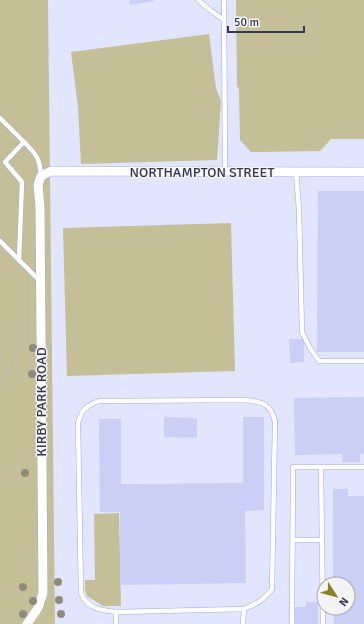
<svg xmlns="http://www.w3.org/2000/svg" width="364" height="624" viewBox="0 0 364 624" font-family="Signika,sans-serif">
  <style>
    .green { fill: #c5bf98 }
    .building { fill: #cacff5 }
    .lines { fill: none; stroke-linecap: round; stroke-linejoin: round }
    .service-casing { stroke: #a0a6e3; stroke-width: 5.5 }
    .minor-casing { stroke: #a0a6e3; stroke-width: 10 }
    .path { stroke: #abaec7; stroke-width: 2; stroke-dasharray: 1 3; stroke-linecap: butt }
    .service { stroke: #fff; stroke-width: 4.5 }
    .minor { stroke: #fff; stroke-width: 9 }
    .tree { fill: #8f8b7a }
    .labels { text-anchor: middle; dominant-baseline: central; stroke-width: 3; stroke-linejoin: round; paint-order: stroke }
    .street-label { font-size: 14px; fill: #353750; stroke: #f4f4f4 }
  </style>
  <rect width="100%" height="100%" fill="#e1e5fe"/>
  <g class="green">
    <path d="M0,0H48L55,624H0Z"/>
    <path d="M236,0H364V139H331L320,151L251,152L240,140L239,89L237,86Z"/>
    <path d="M209,34L216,88L221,101L217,160L81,164L78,107L71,52Z"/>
    <path d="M231,223L235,371L67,376L63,228Z"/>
    <path d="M119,513L121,606H103L87,596L85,590V580H95L94,514Z"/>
  </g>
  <g class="building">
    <path d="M129,0H153L154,1L130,5Z"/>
    <path d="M318,191H364V352H317Z"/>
    <path d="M289,339H304V362L290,363Z"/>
    <path d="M364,397V454H360V462H342V454L295,455L294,398Z"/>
    <path d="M164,417L197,418V438L164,437Z"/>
    <path d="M243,417H264V510L245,511L246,583L120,585V512H100L99,419H121V484L243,483Z"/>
    <path d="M333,489H348V496H364V624H334L333,608H348V584H333Z"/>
    <path d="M306,602H318V624H295V607H306Z"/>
  </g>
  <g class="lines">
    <g class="service-casing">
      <g id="service">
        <path d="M198,0L210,10L224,20"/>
        <path d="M224,0L225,171"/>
        <path d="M0,118L24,142L5,162L22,182L19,260"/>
        <path d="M24,142C36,154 40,158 41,176"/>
        <path d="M296,172L299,210L302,332L310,348L319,361H364"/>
        <path d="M0,241L39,280"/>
        <path d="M321,467L323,624"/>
        <path d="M293,540H322"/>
        <path d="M116,612C100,610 88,609 81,593L78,423C82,409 86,406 99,401L245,400C262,402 271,403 275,422L272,589C264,600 256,604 244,609"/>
        <path d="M116,624V612L244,609L243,624"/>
        <path d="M292,624L293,467H364"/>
      </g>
    </g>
    <g class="minor-casing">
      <path id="minor" d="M27,624L38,608L43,593L40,207L38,185L41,176L51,171L364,172"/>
    </g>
    <path class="path" d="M0,382L8,375L14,358L27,340L29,280"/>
    <use href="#service" class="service"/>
    <use href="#minor" class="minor"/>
  </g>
  <g class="tree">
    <circle cx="33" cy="348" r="4"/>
    <circle cx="32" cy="374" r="4"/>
    <circle cx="25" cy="473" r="4"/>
    <circle cx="58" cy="582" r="4"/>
    <circle cx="23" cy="587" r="4"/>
    <circle cx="59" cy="600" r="4"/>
    <circle cx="33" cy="601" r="4"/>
    <circle cx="23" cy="614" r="4"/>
    <circle cx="61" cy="614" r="4"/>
  </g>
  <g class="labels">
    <g class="street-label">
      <text x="202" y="172">NORTHAMPTON STREET</text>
      <text transform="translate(41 402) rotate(-90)">KIRBY PARK ROAD</text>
    </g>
  </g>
  <g transform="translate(336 596) rotate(126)"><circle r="19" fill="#f4f4f4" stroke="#a8a8b2"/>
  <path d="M0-3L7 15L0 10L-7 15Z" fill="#8f7f26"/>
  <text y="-6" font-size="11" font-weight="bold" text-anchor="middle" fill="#353750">N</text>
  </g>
  <path d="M228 26v6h76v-6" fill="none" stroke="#353750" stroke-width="2"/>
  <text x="234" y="26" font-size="12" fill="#353750" stroke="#f4f4f4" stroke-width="3" paint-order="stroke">50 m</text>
</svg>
